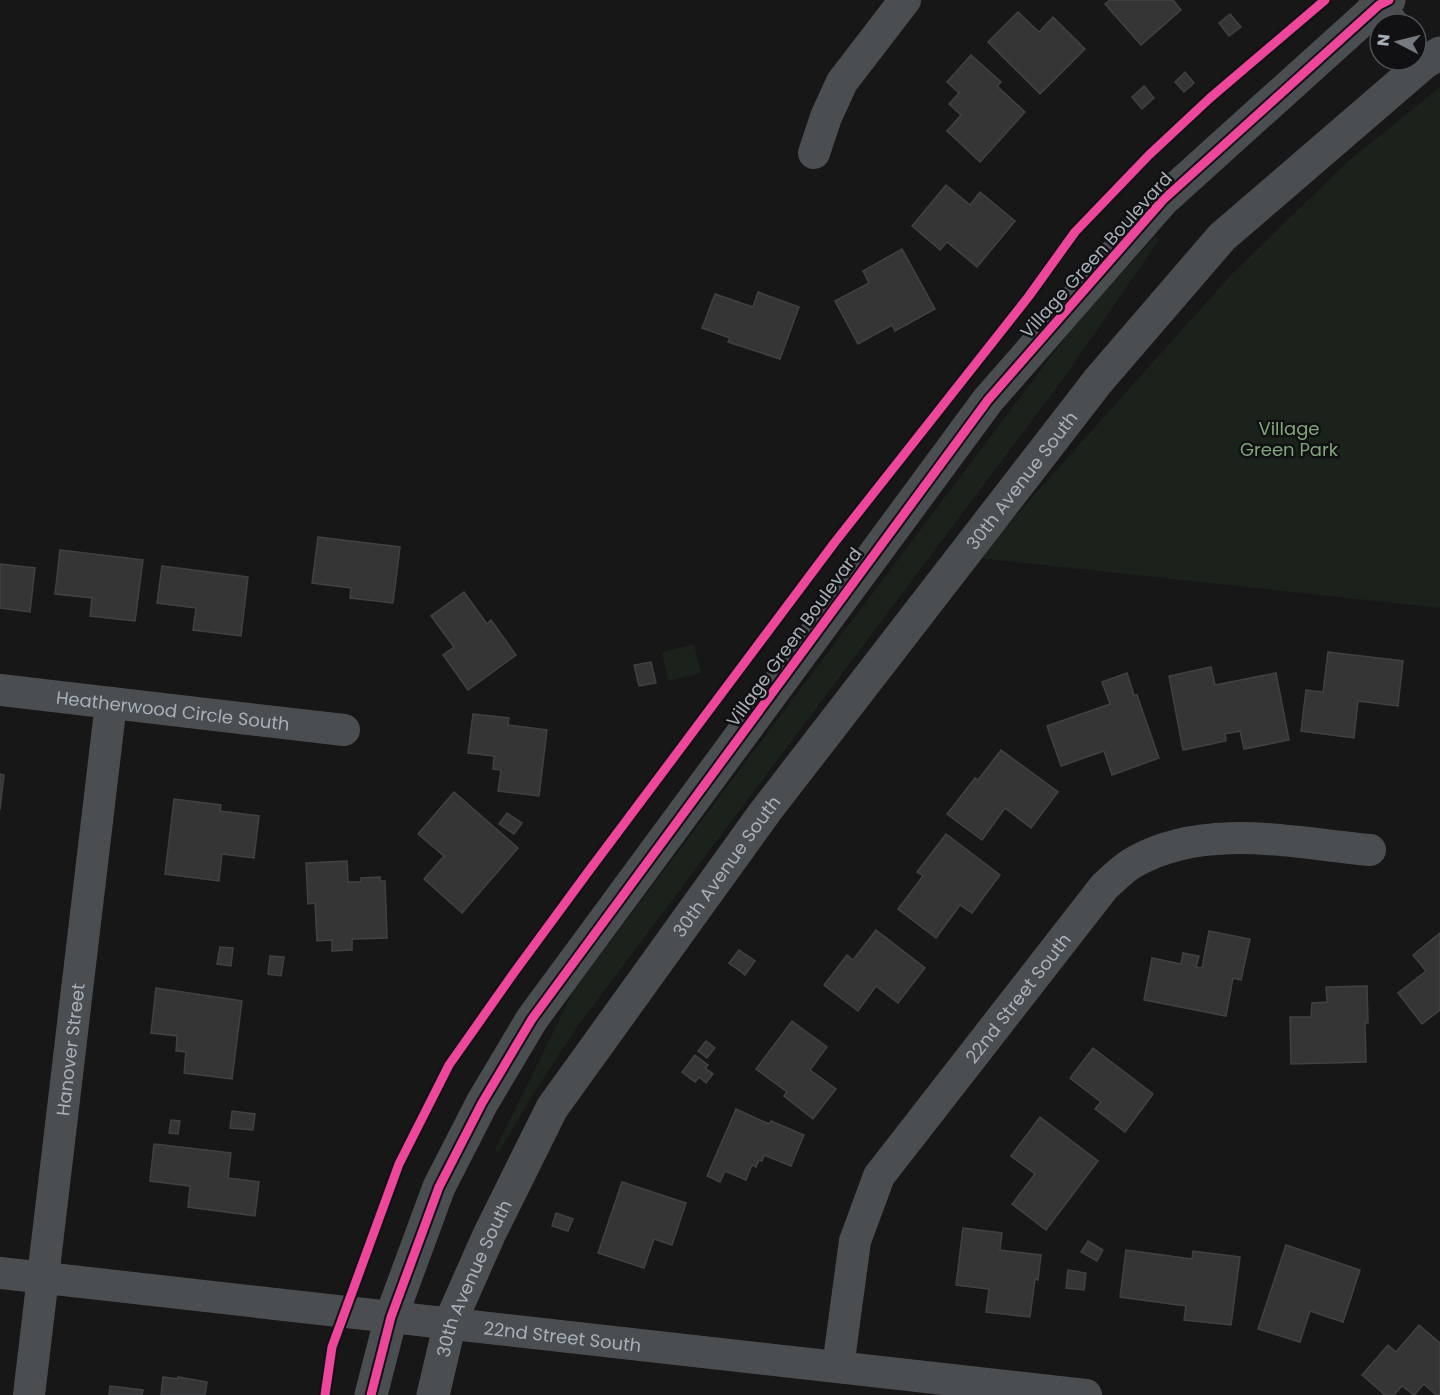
<svg xmlns="http://www.w3.org/2000/svg" width="1440" height="1395" viewBox="0 0 1440 1395" font-family="Poppins,sans-serif">
  <style>
    .green { fill: #1b221b }
    .building { fill: #353536; stroke: #3f4243; stroke-width: 1.5 }
    .lines { fill: none; stroke-linecap: round; stroke-linejoin: round }
    .minor { stroke: #4b4e50; stroke-width: 32 }
    .tertiary { stroke: #4b4e50; stroke-width: 33 }
    .cycleway-casing { stroke: #111113; stroke-width: 13 }
    .cycleway { stroke: #ed469a; stroke-width: 9 }
    .labels { text-anchor: middle; dominant-baseline: central; stroke-width: 5; stroke-linejoin: round; paint-order: stroke }
    .street-label { font-size: 18px; fill: #a7b0b9; stroke: #111113 }
    .park-label { font-size: 18px; fill: #82a67c; stroke: #111113 }
  </style>
  <rect width="100%" height="100%" fill="#171717"/>
  <g class="green">
    <path d="M1440,87V608L978,558L1230,276L1346,163Z"/>
    <path d="M1155,237L1159,240L1063,379L578,1026L535,1091L499,1152L495,1150L574,990L1076,323Z"/>
    <path d="M694,644L701,673L668,681L662,652Z"/>
  </g>
  <g class="building">
    <path d="M1110,0H1173L1181,10L1141,45L1105,4Z"/>
    <path d="M1018,12L1039,32L1053,17L1085,49L1040,94L988,42Z"/>
    <path d="M1230,14L1241,27L1229,36L1219,23Z"/>
    <path d="M971,55L1001,82L997,86L1025,112L980,162L947,131L961,115L949,104L959,93L947,82Z"/>
    <path d="M1185,72L1194,83L1184,92L1175,82Z"/>
    <path d="M1144,86L1154,98L1142,109L1132,97Z"/>
    <path d="M946,185L970,205L980,192L1015,221L977,267L947,242L940,250L912,226Z"/>
    <path d="M902,249L935,309L895,331L892,325L858,344L835,301L869,283L863,271Z"/>
    <path d="M758,292L799,307L780,359L728,342L730,338L702,328L715,294L753,307Z"/>
    <path d="M318,537L400,547L393,603L350,598L351,588L312,583Z"/>
    <path d="M60,550L143,560L135,621L90,616L92,598L55,594Z"/>
    <path d="M0,564L35,568L30,612L0,608Z"/>
    <path d="M162,566L248,577L241,636L193,630L196,608L157,603Z"/>
    <path d="M464,592L487,624L491,620L516,655L468,690L443,655L454,647L431,616Z"/>
    <path d="M1328,652L1403,661L1398,706L1358,701L1354,738L1301,731L1306,690L1323,692Z"/>
    <path d="M651,662L656,683L639,686L634,665Z"/>
    <path d="M1211,667L1215,685L1276,673L1289,740L1244,749L1240,731L1225,734L1226,741L1183,750L1169,676Z"/>
    <path d="M1127,673L1134,695H1137L1159,758L1112,775L1104,751L1061,766L1047,726L1110,704L1102,682Z"/>
    <path d="M473,714L509,718L508,725L547,730L539,796L498,791L501,770L493,769L494,756L468,753Z"/>
    <path d="M1001,750L1058,792L1031,828L1005,808L982,840L947,814L975,778L978,780Z"/>
    <path d="M0,774L4,775L0,810Z"/>
    <path d="M454,792L518,848L462,913L424,879L444,856L418,834Z"/>
    <path d="M174,799L221,805L220,811L259,816L254,858L222,854L219,881L165,874Z"/>
    <path d="M507,813L522,823L514,834L499,824Z"/>
    <path d="M946,834L1000,875L972,913L960,905L936,938L898,909L923,876L917,872Z"/>
    <path d="M347,861L348,882H361V878L380,877V881H385L387,938L352,939V950L332,951V940L317,941L315,903L308,904L306,863Z"/>
    <path d="M876,930L925,968L898,1003L876,986L858,1011L824,985L847,955L853,960Z"/>
    <path d="M1209,931L1250,939L1241,980L1233,978L1226,1016L1144,1000L1152,958L1181,964L1183,953L1199,956L1196,967L1202,968Z"/>
    <path d="M1440,933V1010L1422,1024L1398,993L1426,971L1413,955Z"/>
    <path d="M220,947L233,948L231,966L217,964Z"/>
    <path d="M739,950L755,961L745,975L729,963Z"/>
    <path d="M270,956L284,957L281,976L268,974Z"/>
    <path d="M1367,986L1368,1023H1365L1366,1062L1291,1064L1290,1017H1311L1312,1003L1327,1002L1326,987Z"/>
    <path d="M156,988L242,1001L232,1079L184,1073L186,1052L176,1051L177,1036L151,1033Z"/>
    <path d="M792,1021L827,1047L810,1070L836,1089L813,1119L784,1096L787,1092L756,1069Z"/>
    <path d="M706,1041L715,1048L707,1058L698,1051Z"/>
    <path d="M1093,1048L1153,1094L1125,1132L1095,1109L1101,1102L1070,1078Z"/>
    <path d="M695,1055L708,1065L705,1068L713,1074L706,1083L699,1077L695,1082L682,1072Z"/>
    <path d="M736,1109L769,1124L771,1121L804,1135L791,1166L764,1155L762,1161L759,1160L756,1167L752,1165L746,1180L725,1171L720,1182L707,1176Z"/>
    <path d="M232,1111L255,1114L253,1130L230,1128Z"/>
    <path d="M1040,1117L1098,1161L1046,1230L1012,1204L1035,1174L1011,1156Z"/>
    <path d="M171,1120L180,1121L178,1134L169,1133Z"/>
    <path d="M154,1144L231,1153L228,1178L259,1182L255,1216L188,1207L190,1186L150,1181Z"/>
    <path d="M622,1182L686,1203L672,1245L654,1239L644,1268L598,1253Z"/>
    <path d="M556,1213L573,1219L568,1231L552,1226Z"/>
    <path d="M963,1228L1002,1233L1000,1250L1041,1255L1038,1280L1035,1279L1030,1317L986,1312L989,1289L956,1285Z"/>
    <path d="M1088,1241L1103,1250L1097,1261L1081,1252Z"/>
    <path d="M1286,1245L1360,1270L1343,1322L1310,1311L1300,1342L1258,1329Z"/>
    <path d="M1126,1250L1192,1259L1193,1251L1240,1257L1231,1325L1184,1320L1186,1306L1120,1297Z"/>
    <path d="M1068,1270L1086,1273L1084,1290L1066,1288Z"/>
    <path d="M1419,1325L1440,1343V1395H1436L1424,1384L1414,1395L1402,1386L1394,1395H1385L1362,1375L1388,1345L1396,1352Z"/>
    <path d="M163,1377L178,1379V1377L207,1382L205,1395H161Z"/>
    <path d="M110,1386L143,1390L142,1395H109Z"/>
  </g>
  <g class="lines">
    <g class="minor">
      <path d="M1375,0L1393,24"/>
      <path d="M814,153L826,117L842,82L905,0"/>
      <path id="s1" d="M0,690L344,730"/>
      <path id="s2" d="M0,1273L1086,1395"/>
      <path id="s3" d="M838,1367L855,1241L879,1176L1104,887C1114,878 1124,867 1136,861C1207,822 1294,843 1370,850"/>
      <path id="s4" d="M29,1395L111,703"/>
    </g>
    <g class="tertiary">
      <path d="M371,1395L391,1317L439,1187L482,1103L532,1019L988,400L1163,200L1379,5L1389,0"/>
      <path id="s5" d="M433,1395L450,1323L489,1235L552,1108L765,812L1098,381L1222,237L1424,63L1440,53"/>
    </g>
    <g class="cycleway-casing">
      <g id="cycleway">
        <path d="M325,1395L332,1347L399,1164L449,1065L513,974L588,872L835,542L1029,296L1075,232L1149,155L1210,98L1325,0"/>
        <path d="M371,1395L391,1317L439,1187L482,1103L532,1019L988,400L1163,200L1379,5L1389,0"/>
      </g>
    </g>
    <use href="#cycleway" class="cycleway"/>
  </g>
  <g class="labels">
    <g class="street-label">
      <text transform="translate(1096 255) rotate(-48)">Village Green Boulevard</text>
      <text stroke="none"><textPath href="#s5" startOffset="1096">30th Avenue South</textPath></text>
      <text transform="translate(794 637) rotate(-54)">Village Green Boulevard</text>
      <text stroke="none"><textPath href="#s1" startOffset="174">Heatherwood Circle South</textPath></text>
      <text stroke="none"><textPath href="#s5" startOffset="610">30th Avenue South</textPath></text>
      <text stroke="none"><textPath href="#s3" startOffset="422">22nd Street South</textPath></text>
      <text stroke="none"><textPath href="#s4" startOffset="348">Hanover Street</textPath></text>
      <text stroke="none"><textPath href="#s5" startOffset="124">30th Avenue South</textPath></text>
      <text stroke="none"><textPath href="#s2" startOffset="566">22nd Street South</textPath></text>
    </g>
    <g class="park-label">
      <text x="1289" y="428">Village<tspan x="1289" dy="21">Green Park</tspan></text>
    </g>
  </g>
  <g transform="translate(1398 42) rotate(277)"><circle r="28" fill="#111113" stroke="#4d5155" stroke-width="1.5"/>
  <path d="M0-4.5L10 22L0 15L-10 22Z" fill="#757a80"/>
  <text y="-9" font-size="16" font-weight="bold" text-anchor="middle" fill="#a7b0b9">N</text>
  </g>
</svg>
